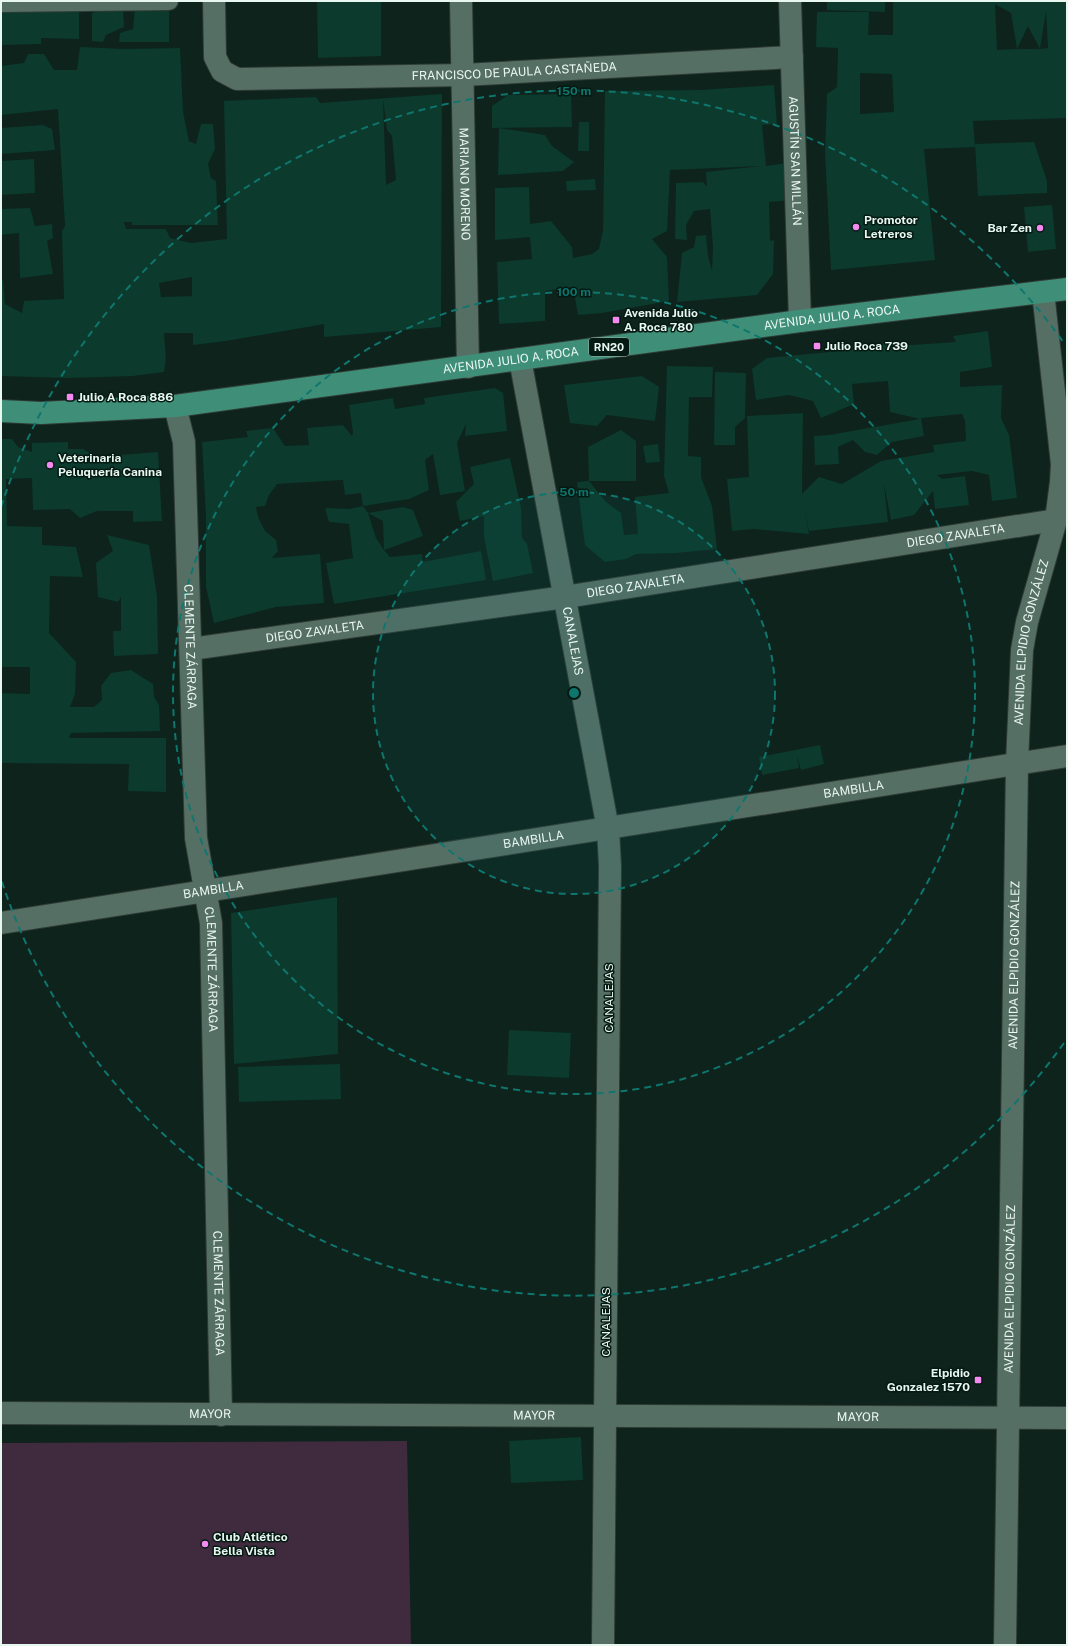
<svg xmlns="http://www.w3.org/2000/svg" width="1068" height="1646" viewBox="0 0 1068 1646" font-family="'Public Sans',sans-serif">
  <style>
    .green { fill: #402b3e }
    .building { fill: #0c3a2d; fill-rule: evenodd }
    .lines { fill: none; stroke-linecap: round; stroke-linejoin: round }
    .pedestrian-casing { stroke: #2f3b35; stroke-width: 20 }
    .minor-casing { stroke: #2f3b35; stroke-width: 24 }
    .secondary-casing { stroke: #2f3b35; stroke-width: 24 }
    .primary-casing { stroke: #2f3b35; stroke-width: 24 }
    .pedestrian { stroke: #566f65; stroke-width: 18 }
    .minor { stroke: #566f65; stroke-width: 22 }
    .secondary { stroke: #566f65; stroke-width: 22 }
    .primary { stroke: #3f8f78; stroke-width: 22 }
    .ring { fill: none; stroke: #0f766e; stroke-width: 2; stroke-dasharray: 7 5 }
    .poi-dot { fill: #f489f0; stroke: #041a13; stroke-width: 1.5 }
    .labels { text-anchor: middle; dominant-baseline: central; stroke-width: 3; stroke-linejoin: round; paint-order: stroke }
    .shield { fill: #041a13; stroke: #a4b5ae; stroke-width: 1 }
    .shield-label { font-size: 11px; font-weight: bold; fill: #e9f7f1 }
    .street-label { font-size: 12px; fill: #e9f7f1; stroke: #041a13 }
    .poi-label { font-size: 12px; font-weight: bold; fill: #e9f7f1; stroke: #041a13; text-anchor: start }
    .centre { fill: #0f766e; stroke: #041a13; stroke-width: 2 }
    .ring-label { font-size: 12px; text-anchor: middle; font-weight: bold; fill: #0f766e; stroke: #041a13; stroke-width: 3; stroke-linejoin: round; paint-order: stroke }
  </style>
  <rect width="100%" height="100%" fill="#0d231c"/>
  <path class="green" d="M407,1441L411,1645H1V1443Z"/>
  <g class="building">
    <path d="M317,1H381V56L318,58Z"/>
    <path d="M827,1H885V12L827,10Z"/>
    <path d="M893,1H1067V118L973,121L975,147L924,149L935,260L831,270L825,153L827,94L837,87L838,48L816,47L817,12H869L868,35H893ZM995,4L1011,13L1017,49L1028,26L1040,49L1046,11L1048,48L1040,49H1017L997,50ZM860,73L892,74L894,112L860,114Z"/>
    <path d="M169,7V42H119L120,33L133,29L135,8Z"/>
    <path d="M40,9L79,11V39L41,38V44L1,45V11Z"/>
    <path d="M107,9L123,10L124,27L106,35L103,42L92,41V13Z"/>
    <path d="M80,47L125,49L180,48L183,112L189,141L196,144L201,124H213L215,149L208,164L211,178L216,181L218,225H132V222H124L126,229H166L170,238L191,243L227,239L224,101L316,97L320,103L442,94L441,327L324,337V324L226,341L193,345V333H164L166,358L164,372L133,376L68,378L1,376V280H3L5,304L22,313L24,301L64,299L62,231L65,226L58,109L1,115V66L24,63L28,54H44L54,70H77ZM383,99L387,130L392,136L396,180L386,185ZM192,277V296L161,297L159,283Z"/>
    <path d="M774,85L777,124L762,125L766,166L787,163L792,200L769,202L770,241L774,240L773,274L757,295L677,302L682,253L694,247L696,236L706,235L708,256L712,271L713,247L710,209L694,211L686,225L687,240L675,239L676,183L703,182L707,187L706,172L761,166L670,170L667,231L652,239L667,257L669,301L602,313L578,315L573,287L545,291V321L499,324L497,262L532,259L530,237L495,240V188L529,187L530,224L551,221L572,247L573,258L592,254L599,249L603,230L605,91L700,90Z"/>
    <path d="M571,94L572,127L492,128V106L508,95Z"/>
    <path d="M579,122H589V151H578Z"/>
    <path d="M43,125L52,129L55,150L1,154V128Z"/>
    <path d="M499,128L545,135L552,146L574,162L563,171L498,175Z"/>
    <path d="M1034,142L1047,181V193L978,196L975,144Z"/>
    <path d="M34,159L35,193L1,195V161Z"/>
    <path d="M595,179L596,190L567,191L566,181Z"/>
    <path d="M1052,205L1056,249L1028,252L1024,207Z"/>
    <path d="M30,208L35,226L52,224L53,238L47,241L53,274L20,278L19,233L1,235V209Z"/>
    <path d="M988,331L992,367L960,372V387L1002,385L1001,418L1009,435L1017,498L992,501L989,475L972,471L937,475L942,479L965,476L969,505L935,509L933,491L914,515L891,520L884,484L888,522L809,531L805,511L809,534L754,529L732,531L727,479L749,477L747,416L803,413L802,494L819,477L842,484L881,461L934,452L935,457L933,445L966,441L965,421L962,414L921,418L924,436L892,442L877,455L865,452L853,440L838,447L839,464L815,465L814,436L829,435L920,419L890,412L888,381L852,384L854,404L821,418L813,401L789,395L756,400L752,369L767,358L850,350L885,343L912,345L956,342L953,336Z"/>
    <path d="M667,366L713,367L712,397H689L688,456L701,457V477L712,506L717,549L676,553L636,554L626,559L605,562L585,545L577,482L589,481L606,502L621,513L624,535L638,534L635,497L669,493L664,476Z"/>
    <path d="M715,372L746,373L745,418L735,427V445H714Z"/>
    <path d="M642,376L659,387L655,421L607,415L597,426L570,423L564,385Z"/>
    <path d="M495,388L503,393L507,431L465,436L466,424L457,443L465,491L440,495L433,454L425,460L429,490L409,499L363,506L361,493L345,495L343,480L277,484L269,495L265,506L256,507L258,517L265,531L276,540L278,551L272,558L320,554L324,603L276,607L214,623L206,587V517L202,442L248,437L246,431L273,428L285,446L309,445L307,428L343,425L352,436L353,432L349,405L393,398L395,409L425,404L424,398Z"/>
    <path d="M621,430L636,441V481H589L588,447Z"/>
    <path d="M1,439H12L18,447L32,452V443L68,442V449H83L90,453L96,462L120,455L158,452L162,521L133,522V511H97L80,518L70,509L33,510L32,478L6,479L7,526L42,527V545L76,547L83,577L50,576L49,633L76,662L75,694L70,707H94L102,700L101,686L111,673L131,670L153,684L154,697L159,705L160,731L71,733L69,738H166V792L128,791L129,764L1,763V693L30,694V667H1Z"/>
    <path d="M658,444L660,462L646,463L643,446Z"/>
    <path d="M510,458L521,508L522,538L527,544L533,573L493,581L484,537V516L460,521L456,502L474,484L470,467Z"/>
    <path d="M363,506L368,513L403,507L413,510L423,536L384,550L383,521L368,513L376,538L384,550L390,557L422,554L423,562L481,551L486,580L334,604L326,563L353,558L349,524L329,522L325,508L349,509Z"/>
    <path d="M107,535L149,545L157,596L158,654L114,656L113,631H121V597L118,602L98,597L96,563L113,551Z"/>
    <path d="M820,745L824,764L801,770L797,756L799,768L762,775L759,757Z"/>
    <path d="M337,897L338,1054L234,1064L231,913Z"/>
    <path d="M509,1030L571,1033L569,1078L507,1075Z"/>
    <path d="M340,1064L341,1099L239,1102L238,1067Z"/>
    <path d="M581,1437L583,1480L511,1483L509,1441Z"/>
  </g>
  <g class="lines">
    <g class="pedestrian-casing">
      <path id="pedestrian" d="M1,3L169,1"/>
    </g>
    <g class="minor-casing">
      <g id="minor">
        <path id="s1" d="M214,1L215,57L222,71L237,79L463,75L792,57"/>
        <path id="s2" d="M461,1L468,367"/>
        <path id="s3" d="M790,1L800,321"/>
        <path id="s4" d="M520,359L608,829L610,866L603,1645"/>
        <path id="s5" d="M175,406L184,442L196,838L211,923L221,1415"/>
        <path id="s6" d="M191,649L565,597L1056,520"/>
        <path id="s7" d="M1,923L1067,756"/>
        <path id="s8" d="M1,1413L1067,1418"/>
      </g>
    </g>
    <g class="secondary-casing">
      <g id="secondary">
        <path id="s9" d="M1005,1645L1017,763L1022,650L1027,622L1056,520L1061,482L1062,464L1043,292"/>
      </g>
    </g>
    <g class="primary-casing">
      <g id="primary">
        <path id="s10" d="M1,411L41,413L175,406L800,321L1067,289"/>
      </g>
    </g>
    <use href="#pedestrian" class="pedestrian"/>
    <use href="#minor" class="minor"/>
    <use href="#secondary" class="secondary"/>
    <use href="#primary" class="primary"/>
  </g>
  <circle cx="574" cy="693" r="201" fill="#0f766e" fill-opacity=".12"/>
  <g class="ring">
    <circle cx="574" cy="693" r="201"/>
    <circle cx="574" cy="693" r="401"/>
    <path d="M1064 1043A602 602 0 0 1 1 879M1 507A602 602 0 0 1 1064 343"/>
  </g>
  <g class="poi-dot">
    <circle cx="856" cy="227" r="4"/>
    <circle cx="1040" cy="228" r="4"/>
    <rect x="612" y="316" width="8" height="8" rx="2"/>
    <rect x="813" y="342" width="8" height="8" rx="2"/>
    <rect x="66" y="393" width="8" height="8" rx="2"/>
    <circle cx="50" cy="465" r="4"/>
    <rect x="974" y="1376" width="8" height="8" rx="2"/>
    <circle cx="205" cy="1544" r="4"/>
  </g>
  <g class="labels">
    <rect class="shield" x="589" y="338" width="40" height="18" rx="3"/>
    <g class="shield-label">
      <text x="609" y="347">RN20</text>
    </g>
    <g class="street-label">
      <text stroke="none"><textPath href="#s1" startOffset="366">FRANCISCO DE PAULA CASTAÑEDA</textPath></text>
      <text stroke="none"><textPath href="#s3" startOffset="160">AGUSTÍN SAN MILLÁN</textPath></text>
      <text stroke="none"><textPath href="#s2" startOffset="183">MARIANO MORENO</textPath></text>
      <text stroke="none"><textPath href="#s10" startOffset="837">AVENIDA JULIO A. ROCA</textPath></text>
      <text stroke="none"><textPath href="#s10" startOffset="513">AVENIDA JULIO A. ROCA</textPath></text>
      <text stroke="none"><textPath href="#s6" startOffset="773">DIEGO ZAVALETA</textPath></text>
      <text stroke="none"><textPath href="#s6" startOffset="449">DIEGO ZAVALETA</textPath></text>
      <text stroke="none"><textPath href="#s6" startOffset="125">DIEGO ZAVALETA</textPath></text>
      <text stroke="none"><textPath href="#s4" startOffset="287">CANALEJAS</textPath></text>
      <text stroke="none"><textPath href="#s9" startOffset="1004">AVENIDA ELPIDIO GONZÁLEZ</textPath></text>
      <text stroke="none"><textPath href="#s5" startOffset="242">CLEMENTE ZÁRRAGA</textPath></text>
      <text stroke="none"><textPath href="#s7" startOffset="863">BAMBILLA</textPath></text>
      <text stroke="none"><textPath href="#s7" startOffset="539">BAMBILLA</textPath></text>
      <text stroke="none"><textPath href="#s7" startOffset="215">BAMBILLA</textPath></text>
      <text stroke="none"><textPath href="#s9" startOffset="680">AVENIDA ELPIDIO GONZÁLEZ</textPath></text>
      <text stroke="none"><textPath href="#s5" startOffset="566">CLEMENTE ZÁRRAGA</textPath></text>
      <text transform="translate(609 998) rotate(-90)">CANALEJAS</text>
      <text stroke="none"><textPath href="#s9" startOffset="356">AVENIDA ELPIDIO GONZÁLEZ</textPath></text>
      <text stroke="none"><textPath href="#s5" startOffset="890">CLEMENTE ZÁRRAGA</textPath></text>
      <text transform="translate(606 1322) rotate(-90)">CANALEJAS</text>
      <text stroke="none"><textPath href="#s8" startOffset="209">MAYOR</textPath></text>
      <text stroke="none"><textPath href="#s8" startOffset="533">MAYOR</textPath></text>
      <text stroke="none"><textPath href="#s8" startOffset="857">MAYOR</textPath></text>
    </g>
    <g class="poi-label">
      <text x="864" y="220">Promotor<tspan x="864" dy="14">Letreros</tspan></text>
      <text x="1032" y="228" text-anchor="end">Bar Zen</text>
      <text x="624" y="313">Avenida Julio<tspan x="624" dy="14">A. Roca 780</tspan></text>
      <text x="825" y="346">Julio Roca 739</text>
      <text x="78" y="397">Julio A Roca 886</text>
      <text x="58" y="458">Veterinaria<tspan x="58" dy="14">Peluquería Canina</tspan></text>
      <text x="970" y="1373" text-anchor="end">Elpidio<tspan x="970" dy="14">Gonzalez 1570</tspan></text>
      <text x="213" y="1537">Club Atlético<tspan x="213" dy="14">Bella Vista</tspan></text>
    </g>
  </g>
  <circle cx="574" cy="693" r="6" class="centre"/>
  <g class="ring-label">
    <text x="574" y="95">150 m</text>
    <text x="574" y="296">100 m</text>
    <text x="574" y="496">50 m</text>
  </g>
  <rect width="1068" height="1646" fill="none" stroke="#e9f7f1" stroke-width="4"/>
</svg>
